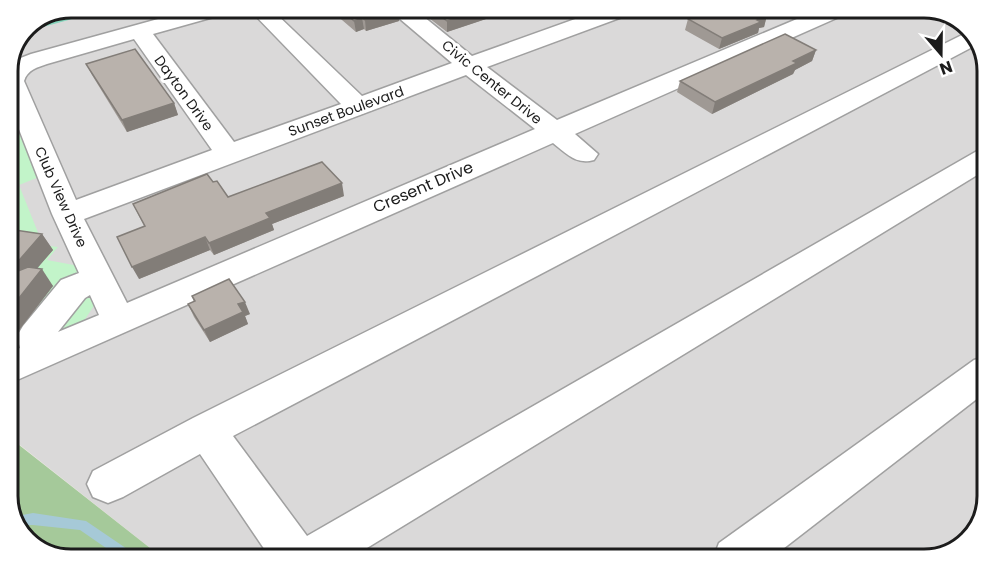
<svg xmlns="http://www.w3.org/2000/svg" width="995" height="567" viewBox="0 0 995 567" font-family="Poppins,sans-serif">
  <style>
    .residential { fill: #dad9d9 }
    .grass { fill: #c3e4ac }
    .forest { fill: #a5c99a }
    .park { fill: #c2f4c9 }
    .pitch { fill: #86d6bd }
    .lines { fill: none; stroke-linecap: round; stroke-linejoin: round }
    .stream { fill: #a6c9d7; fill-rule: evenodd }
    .minor-casing { stroke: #a0a0a0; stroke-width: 3 }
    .minor { fill: #fff; fill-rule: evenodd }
    .wall { fill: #9f9994 }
    .shaded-wall { fill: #827d78 }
    .building { fill: #b9b2ac; stroke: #827d78; stroke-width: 1.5 }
    .labels { text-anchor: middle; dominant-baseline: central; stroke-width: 6; stroke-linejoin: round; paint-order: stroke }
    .far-street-label { font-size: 14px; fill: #1c1c1c; stroke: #fff }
    .street-label { font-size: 16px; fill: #1c1c1c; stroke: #fff }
    .rim { fill: none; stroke: #1c1c1c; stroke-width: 3 }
  </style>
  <rect width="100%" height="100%" fill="#edeae3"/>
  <path class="residential" d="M71,8H924L955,16L979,39L987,67V496L979,527L956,551L924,559H164L20,445L8,451V67L26,26Z"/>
  <path class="grass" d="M37,547L90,549L100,559H71L40,551Z"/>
  <path class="forest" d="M19,445L164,559H100L89,549L37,547L8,500V451Z"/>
  <path class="park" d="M8,109L39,177L19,185L43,245L58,247L47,260L79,266L97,301L80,327L16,354L8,353Z"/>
  <path class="pitch" d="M71,8H81L87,15L28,31L26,27Z"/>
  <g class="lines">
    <path class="stream" d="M33,513L86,521L136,555L138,559H122L80,530L33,525H23L17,516Z"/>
    <g class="minor-casing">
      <g id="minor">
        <path d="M198,8H231L228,13L153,34L234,142L341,104L248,8H270L362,96L452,63L393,13L391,8H413L472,56L606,8H635L633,13L487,67L557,120L823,8H851L848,13L575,134L598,154L594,160C576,165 567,154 553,143L8,384V353L20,348L17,336L23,326L61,280L79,273L52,214L8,101V66L18,59L31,54ZM134,39L212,150L76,200L24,81C27,70 38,67 47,64ZM466,75L535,129L127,303L84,219ZM90,295L99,315L58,332L85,298Z"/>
        <path d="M970,31L980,43L233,436L307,536L977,151L987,149V169L349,559H271L200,454L123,497L108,503L93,497L87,484L93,471L193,418Z"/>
        <path d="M987,356V391L770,559H713L719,543L974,360Z"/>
      </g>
    </g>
    <use href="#minor" class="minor"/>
  </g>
  <g class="wall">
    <path d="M328,8H395L399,21L366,31L364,29L356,32Z"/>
    <path d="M416,8H486V19L447,32Z"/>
    <path d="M767,15L764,27L759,28L758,33L719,49L685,30L688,19Z"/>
    <path d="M816,50L812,61L795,70L793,74L712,114L677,92L680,81Z"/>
    <path d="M86,64L174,103L178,115L127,132L92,75Z"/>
    <path d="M213,182L228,197L344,196L272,224L274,230L214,255L210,250L139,279L144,226L133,204Z"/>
    <path d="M8,229L42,234L53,250L37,268L53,286L16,334L8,333Z"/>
    <path d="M192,296L250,314L245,316L248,324L210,342L194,317L188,304L194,302Z"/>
  </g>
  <g class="shaded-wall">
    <path d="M486,8V19L447,32V21Z"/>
    <path d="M398,10L399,21L366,31L365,20Z"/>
    <path d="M767,15L764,27L759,28L758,33L719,49L722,38L757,20Z"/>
    <path d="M362,18L364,29L356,32L354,21Z"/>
    <path d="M816,50L812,61L795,70L793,74L712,114L715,102L793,61Z"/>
    <path d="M174,103L178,115L127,132L122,120Z"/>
    <path d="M342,183L344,196L272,224L274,230L214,255L209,243L266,213Z"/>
    <path d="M42,234L53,250L16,293L8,281V273Z"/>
    <path d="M205,237L210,250L139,279L132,267Z"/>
    <path d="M42,269L53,286L16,334L8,324V312Z"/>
    <path d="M245,302L250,314L245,316L248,324L210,342L204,330L238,304Z"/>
  </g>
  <g class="building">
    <path d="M339,8H395L398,10L365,20L362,18L354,21Z"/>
    <path d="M429,8H486L447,21Z"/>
    <path d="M717,8H751L767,15L757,20L761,22L722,38L688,19Z"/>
    <path d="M785,34L816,50L793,61L797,63L715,102L680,81Z"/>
    <path d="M135,49L174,103L122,120L86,64Z"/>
    <path d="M322,162L342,183L266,213L270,218L209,243L205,237L132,267L117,237L145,226L133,204L207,174L213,182L217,181L228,197Z"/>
    <path d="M8,229L42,234L8,273Z"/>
    <path d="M28,267L42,269L8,312V275Z"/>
    <path d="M229,279L245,302L238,304L243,312L204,330L188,304L195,301L192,296Z"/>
  </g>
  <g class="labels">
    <g class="far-street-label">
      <text transform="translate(492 82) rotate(39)">Civic Center Drive</text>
      <text transform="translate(184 93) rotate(54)">Dayton Drive</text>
      <text transform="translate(346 111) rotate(-20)">Sunset Boulevard</text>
      <text transform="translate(61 197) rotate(66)">Club View Drive</text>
    </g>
    <g class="street-label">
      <text transform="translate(423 187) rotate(-23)">Cresent Drive</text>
    </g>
  </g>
  <path d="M0 0H995V567H0ZM71 18H924A53 53 0 0 1 977 71V496A53 53 0 0 1 924 549H71A53 53 0 0 1 18 496V71A53 53 0 0 1 71 18Z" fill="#fff" fill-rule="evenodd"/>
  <path class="rim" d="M71 18H924A53 53 0 0 1 977 71V496A53 53 0 0 1 924 549H71A53 53 0 0 1 18 496V71A53 53 0 0 1 71 18Z"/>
  <g transform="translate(941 54) rotate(160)" stroke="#ffffff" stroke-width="4.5" paint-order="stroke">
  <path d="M0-4.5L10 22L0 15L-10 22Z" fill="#1c1c1c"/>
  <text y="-9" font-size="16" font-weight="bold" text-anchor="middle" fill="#1c1c1c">N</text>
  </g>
</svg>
